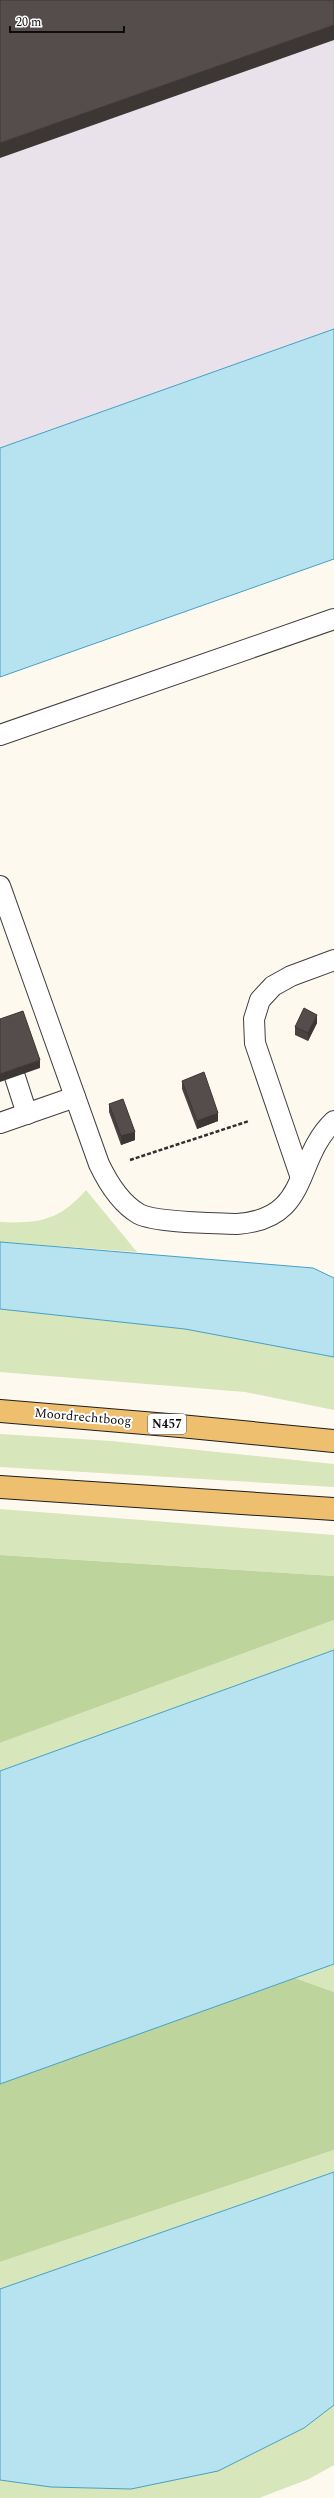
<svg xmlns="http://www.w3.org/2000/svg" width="334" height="2498" viewBox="0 0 334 2498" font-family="Spectral,serif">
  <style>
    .industrial { fill: #e9e2eb }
    .green { fill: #d7e6bb }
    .forest { fill: #bdd59c }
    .water { fill: #b7e3f1; stroke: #44a0c3 }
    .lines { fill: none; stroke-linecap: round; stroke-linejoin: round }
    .lane-casing { stroke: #404040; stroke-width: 22 }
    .primary-casing { stroke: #1e1e1e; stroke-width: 24 }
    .path { stroke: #2f2f2f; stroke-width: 2.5; stroke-dasharray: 4 2; stroke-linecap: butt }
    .lane { stroke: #fff; stroke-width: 20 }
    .primary { stroke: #eebf6f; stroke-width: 22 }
    .wall { fill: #494240 }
    .shaded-wall { fill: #3c3634 }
    .building { fill: #554d4b; stroke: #3c3634 }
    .labels { text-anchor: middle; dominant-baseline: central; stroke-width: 4; stroke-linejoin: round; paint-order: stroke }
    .shield { fill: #fff; stroke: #565656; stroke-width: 1 }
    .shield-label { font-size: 12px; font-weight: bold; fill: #0d0d0d }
    .street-label { font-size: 13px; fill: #0d0d0d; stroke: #fff }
  </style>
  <rect width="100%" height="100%" fill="#fef9ef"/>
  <path class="industrial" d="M0,0H334V336L0,450Z"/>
  <g class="green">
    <path d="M86,1190L137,1252L0,1242V1222C39,1224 60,1220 86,1190Z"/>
    <path d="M0,1309L185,1329L334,1357V1410L245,1392L0,1372Z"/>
    <path d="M0,1434L111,1441L334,1464V1487L0,1467Z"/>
    <path d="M0,1509L334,1535V1576L0,1555Z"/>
    <path d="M334,1620V1650L0,1771V1743Z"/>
    <path d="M334,1964V1992L295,1978Z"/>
    <path d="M334,2150V2172L0,2289V2262Z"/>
    <path d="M334,2405V2465L309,2479L259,2498H0V2480L51,2487L131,2489L216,2471L304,2428Z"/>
  </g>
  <g class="forest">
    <path d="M0,1555L334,1576V1620L0,1743Z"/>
    <path d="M295,1978L334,1992V2150L0,2262V2084Z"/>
  </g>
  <g class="water">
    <path d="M334,329V559L0,677V448Z"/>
    <path d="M0,1242L313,1268L334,1278V1357L185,1329L0,1309Z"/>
    <path d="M334,1650V1964L0,2084V1771Z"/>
    <path d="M334,2172V2405L304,2428L218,2471L131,2489L51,2487L0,2480V2289Z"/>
  </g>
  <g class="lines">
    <g class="lane-casing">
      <g id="lane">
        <path d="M0,735L334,619"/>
        <path d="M0,886L99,1164C108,1183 120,1203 139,1214C157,1223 215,1223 237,1224C311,1219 293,1160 334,1121"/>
        <path d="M15,1077L27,1114"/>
        <path d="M0,1123L75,1097"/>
        <path d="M301,1178L255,1043L254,1019L260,1000L273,986L291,976L334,960"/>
      </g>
    </g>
    <g class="primary-casing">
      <g id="primary">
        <path d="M0,1411L180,1426L334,1441"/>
        <path d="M0,1487L334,1509"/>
      </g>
    </g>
    <path class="path" d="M130,1160L249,1121"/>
    <use href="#lane" class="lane"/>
    <use href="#primary" class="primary"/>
  </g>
  <g class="wall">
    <path d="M317,1023L308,1041L295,1035V1027Z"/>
    <path d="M182,1081L218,1121L197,1129L182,1089Z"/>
    <path d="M109,1104L135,1140L121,1145L109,1112Z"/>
  </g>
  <g class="shaded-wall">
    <path d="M334,25V40L0,158V143Z"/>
    <path d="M317,1015V1023L308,1041V1033Z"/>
    <path d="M40,1060V1068L0,1082V1074Z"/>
    <path d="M218,1113V1121L197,1129V1121Z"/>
    <path d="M135,1132V1140L121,1145V1136Z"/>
  </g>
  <g class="building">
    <path d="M0,0H334V25L0,143Z"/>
    <path d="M304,1008L317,1015L308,1033L295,1027Z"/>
    <path d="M23,1011L40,1060L0,1074V1019Z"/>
    <path d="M204,1072L218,1113L197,1121L182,1081Z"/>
    <path d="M123,1099L135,1132L121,1136L109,1104Z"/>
  </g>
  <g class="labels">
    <rect class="shield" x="148" y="1414" width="38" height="20" rx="3"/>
    <g class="shield-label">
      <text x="167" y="1424">N457</text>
    </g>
    <g class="street-label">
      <text transform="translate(83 1417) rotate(5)">Moordrechtboog</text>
    </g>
  </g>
  <path d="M10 26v6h114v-6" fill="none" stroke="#0d0d0d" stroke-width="2"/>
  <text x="16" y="26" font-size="12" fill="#0d0d0d" stroke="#ffffff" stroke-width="3" paint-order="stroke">20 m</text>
</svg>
